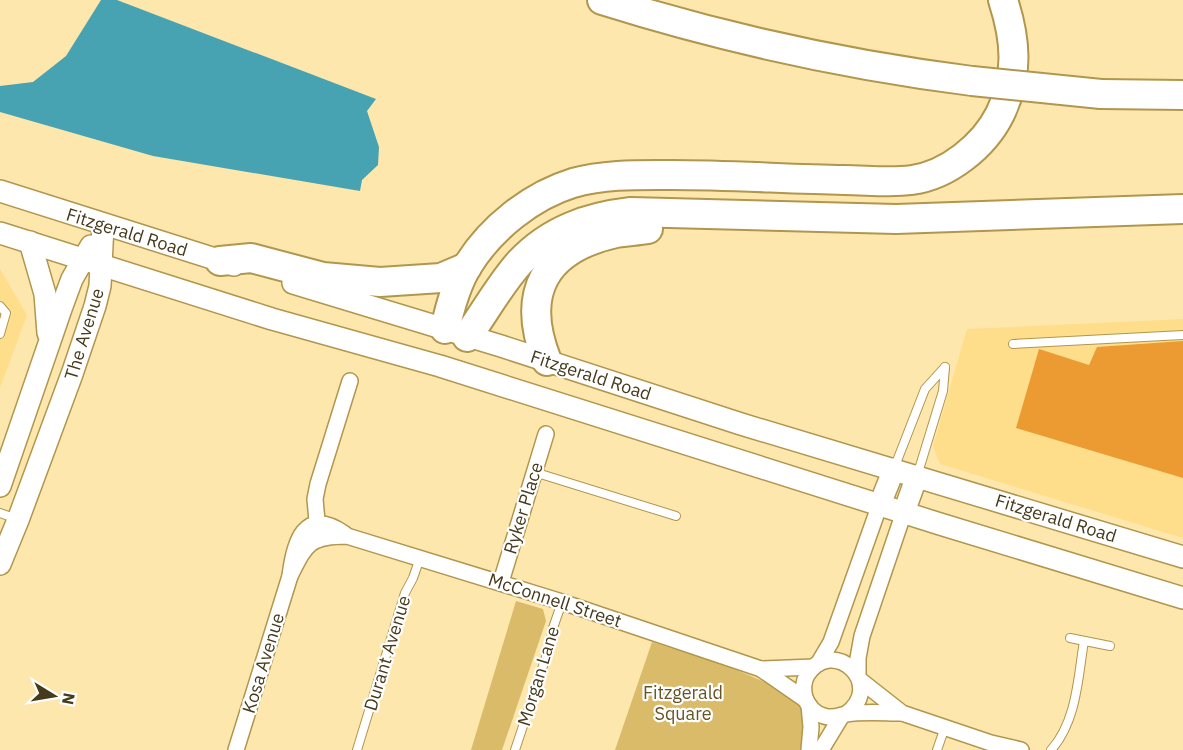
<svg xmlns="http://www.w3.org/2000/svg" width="1183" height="750" viewBox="0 0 1183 750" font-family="'IBM Plex Sans',sans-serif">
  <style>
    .built { fill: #fede8b }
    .green { fill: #dabb69 }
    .water { fill: #47a3b1 }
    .building { fill: #eb9b31 }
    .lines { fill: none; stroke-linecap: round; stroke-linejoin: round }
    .lane-casing { stroke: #b1964d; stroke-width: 10 }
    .street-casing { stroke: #b1964d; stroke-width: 18 }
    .secondary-casing { stroke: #b1964d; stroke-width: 24 }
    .highway-casing { stroke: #b1964d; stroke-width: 32 }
    .lane { stroke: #fff; stroke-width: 8 }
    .street { stroke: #fff; stroke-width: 15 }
    .secondary { stroke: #fff; stroke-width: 21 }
    .highway { stroke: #fff; stroke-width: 28 }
    .highway-bridge-casing { stroke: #b1964d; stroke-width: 32; stroke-linecap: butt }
    .highway-bridge { stroke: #fff; stroke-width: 28 }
    .labels { text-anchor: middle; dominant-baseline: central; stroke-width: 4.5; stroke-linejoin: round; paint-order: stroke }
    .street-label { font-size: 18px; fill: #453a1b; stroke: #fff }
    .park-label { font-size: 18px; fill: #665423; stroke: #fff }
  </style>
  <rect width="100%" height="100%" fill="#fee7ad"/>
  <g class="built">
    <path d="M0,269L27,315L0,388Z"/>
    <path d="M1183,319V538L940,464L933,446L967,329Z"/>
  </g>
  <g class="green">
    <path d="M516,601L543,609L546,621L502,750H471Z"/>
    <path d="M652,642C685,653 785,680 802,709C808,720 804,738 803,750H615Z"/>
  </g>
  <path class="water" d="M101,0H117L376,99L367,111L379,147L378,165L362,180L360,191L153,156L0,112V86L33,82L66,56Z"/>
  <path class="building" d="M1183,341V478L1016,428L1039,349L1089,365L1097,347Z"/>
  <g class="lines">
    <g class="lane-casing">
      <g id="lane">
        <path d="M0,306L6,313L0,334"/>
        <path d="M1013,344L1183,335"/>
        <path d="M895,466L925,389L945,367"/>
        <path d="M534,472L676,516"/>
        <path d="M917,476L943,391L945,367"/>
        <path d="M0,513L17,519"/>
        <path d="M1070,638L1110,646"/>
        <path d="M357,750L405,593L413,578L420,558"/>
        <path d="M515,750L550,645L553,628L562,602"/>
        <path d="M937,750L945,727"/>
        <path d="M1051,750C1077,721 1078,677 1084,641"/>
      </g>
    </g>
    <g class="street-casing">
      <g id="street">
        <path d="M318,532L315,499L318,484L350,381"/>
        <path d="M290,576C306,544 309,536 347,536L562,602L761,669L806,700"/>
        <path d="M501,582L546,434"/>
        <path d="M818,664L831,642L880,504"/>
        <path d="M761,669L814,667"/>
        <path d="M858,675V658L862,636L904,512"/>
        <path d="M860,680L902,713L991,743L1021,750"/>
        <path d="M809,705L811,727L809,750"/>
        <path d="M846,714C887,684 832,635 807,675C803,682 803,690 805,698C808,706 815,714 824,716C832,719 838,716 846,714C864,711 884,713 902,713"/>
        <path d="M236,750L290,576C294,543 304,505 345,534"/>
        <path d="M821,750L841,717"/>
      </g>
    </g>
    <g class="secondary-casing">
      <g id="secondary">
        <path d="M0,191L234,265"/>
        <path d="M0,233L272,319L440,366L940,524L1183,598"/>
        <path d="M30,242L45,294L48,333"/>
        <path d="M293,283L501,346L741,424L1183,557"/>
        <path d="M0,486L62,306L72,279L91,246"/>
        <path d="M880,504L894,469"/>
        <path d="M904,512L917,476"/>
        <path d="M0,564L18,520L72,374L95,306L100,286L103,225"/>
      </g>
    </g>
    <g class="highway-casing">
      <g id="highway">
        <path d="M602,0C723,38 846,65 972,81"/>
        <path d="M1101,94L1183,95"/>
        <path d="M220,261L251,258L323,277L380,282L441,278L467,267"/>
        <path d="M445,329C450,307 456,284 468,265C491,228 531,196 573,183C605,174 639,175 672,175C729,175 787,179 844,180C866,180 890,183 912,180C948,175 984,146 1000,114C1019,75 1016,40 1003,0"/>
        <path d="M467,337C485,312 500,284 520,262C550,230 588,217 631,212L896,219L1183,209"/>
        <path d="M547,361C520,293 544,249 616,233C626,231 637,231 648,229"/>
      </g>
    </g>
    <use href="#lane" class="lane"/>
    <use href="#street" class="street"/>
    <use href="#secondary" class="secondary"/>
    <use href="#highway" class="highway"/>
    <g class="highway-bridge-casing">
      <path id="highway-bridge" d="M972,81L1101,94"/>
    </g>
    <use href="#highway-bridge" class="highway-bridge"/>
  </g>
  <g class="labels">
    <g class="street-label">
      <text transform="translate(127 232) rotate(17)">Fitzgerald Road</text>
      <text transform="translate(84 334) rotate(-73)">The Avenue</text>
      <text transform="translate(591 375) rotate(18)">Fitzgerald Road</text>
      <text transform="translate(523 508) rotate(-73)">Ryker Place</text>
      <text transform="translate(1056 518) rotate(17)">Fitzgerald Road</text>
      <text transform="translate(555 600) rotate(18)">McConnell Street</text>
      <text transform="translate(387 653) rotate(-73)">Durant Avenue</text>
      <text transform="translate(263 663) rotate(-73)">Kosa Avenue</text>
      <text transform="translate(538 676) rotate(-73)">Morgan Lane</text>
    </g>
    <g class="park-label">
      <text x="683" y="692">Fitzgerald<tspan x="683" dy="21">Square</tspan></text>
    </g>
  </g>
  <g transform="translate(54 696) rotate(101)" stroke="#ffffff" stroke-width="4.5" paint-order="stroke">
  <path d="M0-4.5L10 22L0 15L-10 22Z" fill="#453a1b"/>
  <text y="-9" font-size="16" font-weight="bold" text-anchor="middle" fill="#453a1b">N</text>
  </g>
</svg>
